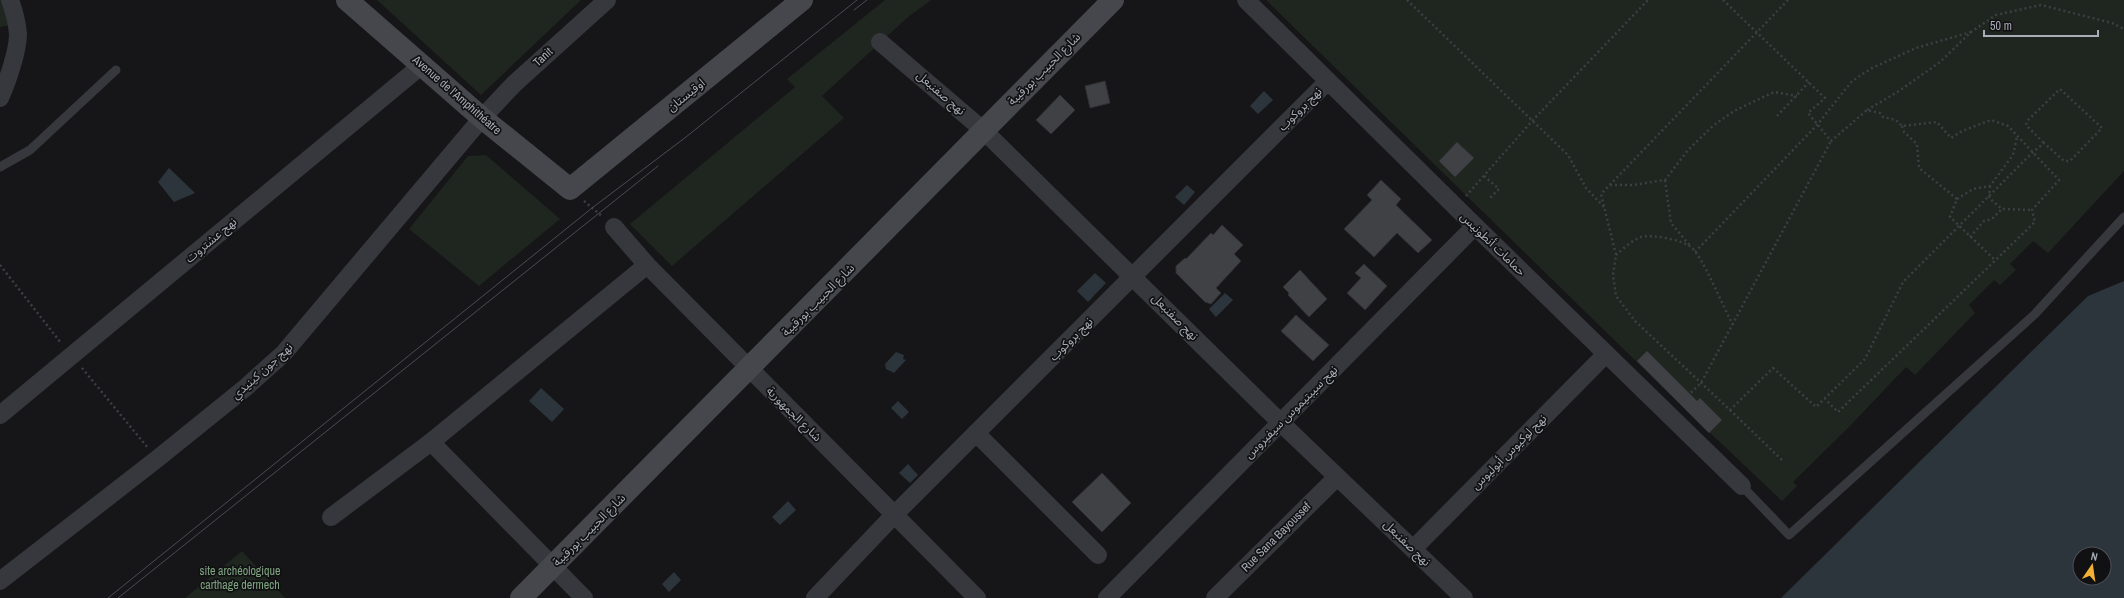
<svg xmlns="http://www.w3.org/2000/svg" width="2124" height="598" viewBox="0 0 2124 598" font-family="'Archivo Narrow','Noto Sans Arabic',sans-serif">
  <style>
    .green { fill: #1e261f }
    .water { fill: #2c353c; fill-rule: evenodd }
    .building { fill: #404145; stroke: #303034 }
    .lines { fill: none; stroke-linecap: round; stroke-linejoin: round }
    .path { stroke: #3d3f44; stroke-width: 2.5; stroke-dasharray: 2 3; stroke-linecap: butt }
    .lane { stroke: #37383d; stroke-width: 9 }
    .street { stroke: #37383d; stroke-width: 18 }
    .secondary { stroke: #45474d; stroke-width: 22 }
    .tram { stroke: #4a4c52; stroke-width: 1 }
    .labels { text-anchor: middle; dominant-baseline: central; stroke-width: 3.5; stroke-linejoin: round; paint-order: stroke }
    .street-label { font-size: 12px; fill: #a8adb8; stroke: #111113 }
    .park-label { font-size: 12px; fill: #7fa381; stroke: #111113 }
  </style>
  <rect width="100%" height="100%" fill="#161618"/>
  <g class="green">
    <path d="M0,0H3L11,25L0,27Z"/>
    <path d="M377,0H581L481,95Z"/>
    <path d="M885,0H931L908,17L822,96L844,118L672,266L630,224L795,87L787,79Z"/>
    <path d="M1266,0H2124V171L2048,253L2033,241L2010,264L2016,270L2000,285L1994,280L1969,305L1975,313L1915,375L1906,367L1848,428L1793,482L1797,486L1782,501L1687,411Z"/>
    <path d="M486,155L560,219L479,286L409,229L468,156Z"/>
    <path d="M242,551L285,598H185Z"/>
  </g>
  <g class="water">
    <path d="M1264,91L1273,100L1258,114L1250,106Z"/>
    <path d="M169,168L195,193L174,202L158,182Z"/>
    <path d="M1187,185L1195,192L1184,205L1175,197Z"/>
    <path d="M1095,273L1106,283L1088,302L1077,291Z"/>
    <path d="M2124,281V598H1781L2088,296ZM2080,554H2104V578H2080Z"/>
    <path d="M1225,293L1233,300L1216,317L1209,309Z"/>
    <path d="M896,352L904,355L903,359L906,360L894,373L886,369L885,364Z"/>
    <path d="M541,388L564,409L552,422L529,401Z"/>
    <path d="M898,401L909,412L902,419L891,408Z"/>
    <path d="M908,464L918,475L910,483L899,473Z"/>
    <path d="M788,501L796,510L780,525L772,517Z"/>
    <path d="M674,572L681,580L669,592L662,584Z"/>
  </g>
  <g class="building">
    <path d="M1105,81L1110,103L1090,108L1085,86Z"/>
    <path d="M1060,95L1075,110L1051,134L1036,120Z"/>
    <path d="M1457,142L1474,158L1455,177L1439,161Z"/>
    <path d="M1381,180L1401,199L1396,205L1432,240L1418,253L1397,233L1374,257L1344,229L1372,200L1367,195Z"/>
    <path d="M1222,225L1243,245L1234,254L1241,261L1216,288L1221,293L1211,304L1205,302L1176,273V266L1185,258L1186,259L1211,233L1213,235Z"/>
    <path d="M1364,264L1387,286L1365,310L1347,293L1361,278L1355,273Z"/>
    <path d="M1300,270L1327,299L1309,317L1288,295L1289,293L1283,287Z"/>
    <path d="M1296,315L1329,345L1313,361L1281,331Z"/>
    <path d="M1647,351L1697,401L1700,398L1722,420L1709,433L1637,361Z"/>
    <path d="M1102,473L1131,503L1102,532L1072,502Z"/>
  </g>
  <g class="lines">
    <g class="path">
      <path d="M1407,0L1568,155L1586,188L1604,207"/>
      <path d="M1723,0L1825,98L1808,113L1831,141L1867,110L1880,113L1883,117L1896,120L1902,126L1937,122L1951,138L1962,131L1991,120L2008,126L2059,180L2032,210L2035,222L1838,412L1825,399"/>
      <path d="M1788,0L1601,194L1616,255L1613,275L1616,296L1635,321L1730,410L1773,368L1816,407L1865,359L1903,282L2033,152L2044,143L2064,161H2070L2102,128L2060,89L2027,121L2026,125L2044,143"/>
      <path d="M1867,110L1899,91L1940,62L1971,32L1996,15L2041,5L2112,23L2124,29"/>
      <path d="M1777,116L1809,82"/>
      <path d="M1902,126L1904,132L1917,144L1919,168L1957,199L1950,217L1996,261"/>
      <path d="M1484,176L1499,189L1489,199"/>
      <path d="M1665,180L1671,223L1691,247"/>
      <path d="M1610,185H1633L1665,180L1688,150L1714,125L1734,111L1774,92L1797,96"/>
      <path d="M1990,186L1989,198L2002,209L2032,210"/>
      <path d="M1466,196L1533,120L1648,0"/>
      <path d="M1957,199L1973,189L1990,186L2013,155L2017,137"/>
      <path d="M584,201L603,217"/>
      <path d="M1970,237L1984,221L1992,219L2002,209"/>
      <path d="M1695,252L1817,125L1852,81L1872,68L1916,48L1971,32"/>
      <path d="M1616,255C1623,249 1632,240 1641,237C1652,234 1682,240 1691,247C1703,257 1724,309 1733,325"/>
      <path d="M0,265L61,343"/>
      <path d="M82,368L148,448"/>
      <path d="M1680,403L1701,383L1831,141"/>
      <path d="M1730,410L1784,462"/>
    </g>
    <g class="lane">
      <path d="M0,167L30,150L116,70"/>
      <path d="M1742,486L1789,535L2035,314L2124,217"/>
    </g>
    <g class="street">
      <path d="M1246,0L1475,226L1742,486"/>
      <path d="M880,42L983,130L1281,423L1464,598"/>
      <path d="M0,98C7,83 18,51 18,34C17,22 14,11 10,0"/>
      <path d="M614,227L647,265L977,598"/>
      <path d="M0,415L422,65"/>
      <path d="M976,433L1098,555"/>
      <path d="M431,442L584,598"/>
      <path d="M331,517L431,442L647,265"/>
      <path d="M1413,549L1606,354"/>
      <path d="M0,581L157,459L245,388L283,354L482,118L514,84L607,0"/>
      <path d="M815,598L894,515L1328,81"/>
      <path d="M1107,598L1475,226"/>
      <path d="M1215,598L1337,477"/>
    </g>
    <g class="secondary">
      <path d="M347,0L482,118L570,189L802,0"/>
      <path d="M521,598L1113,0"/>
    </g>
    <g class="tram">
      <path d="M854,10L867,0"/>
      <path d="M108,598L592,208L686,137L857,0"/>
      <path d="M118,598L658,166"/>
    </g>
  </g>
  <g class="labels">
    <g class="street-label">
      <text transform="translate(543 57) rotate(-43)">Tanit</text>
      <text transform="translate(1044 69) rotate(-45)">شارع الحبيب بورقيبة</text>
      <text transform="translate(941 93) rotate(41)">نهج صفنبعل</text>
      <text transform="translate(457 95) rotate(41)">Avenue de l'Amphithéatre</text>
      <text transform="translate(686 95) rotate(-39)">اوقيستان</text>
      <text transform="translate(1300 109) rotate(-45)">نهج بروكوب</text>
      <text transform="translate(211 240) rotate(-40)">نهج عشتروت</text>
      <text transform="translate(1493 244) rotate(44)">حمامات أنطونيس</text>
      <text transform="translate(818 300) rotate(-45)">شارع الحبيب بورقيبة</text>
      <text transform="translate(1175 317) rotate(45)">نهج صفنبعل</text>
      <text transform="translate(1071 339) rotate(-45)">نهج بروكوب</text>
      <text transform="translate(262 371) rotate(-42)">نهج جون كينيدي</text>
      <text transform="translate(1291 412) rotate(-45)">نهج سيبتيموس سيفيروس</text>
      <text transform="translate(794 414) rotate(45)">شارع الجمهورية</text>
      <text transform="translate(1509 452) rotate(-45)">نهج لوكيوس أبوليوس</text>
      <text transform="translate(589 530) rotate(-45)">شارع الحبيب بورقيبة</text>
      <text transform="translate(1276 537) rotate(-45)">Rue Sana Bayoussef</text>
      <text transform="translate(1407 543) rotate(44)">نهج صفنبعل</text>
    </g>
    <g class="park-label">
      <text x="240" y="571">site archéologique<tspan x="240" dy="14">carthage dermech</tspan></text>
    </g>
  </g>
  <g transform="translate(2092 566) rotate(13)"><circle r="19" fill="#111113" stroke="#4d4f55"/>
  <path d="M0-3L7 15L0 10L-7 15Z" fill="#f2b134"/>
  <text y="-6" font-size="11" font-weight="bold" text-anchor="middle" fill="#a8adb8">N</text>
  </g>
  <path d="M1984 30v6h114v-6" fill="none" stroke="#a8adb8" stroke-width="2"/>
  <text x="1990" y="30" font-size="12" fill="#a8adb8" stroke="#111113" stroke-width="3" paint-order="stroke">50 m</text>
</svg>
